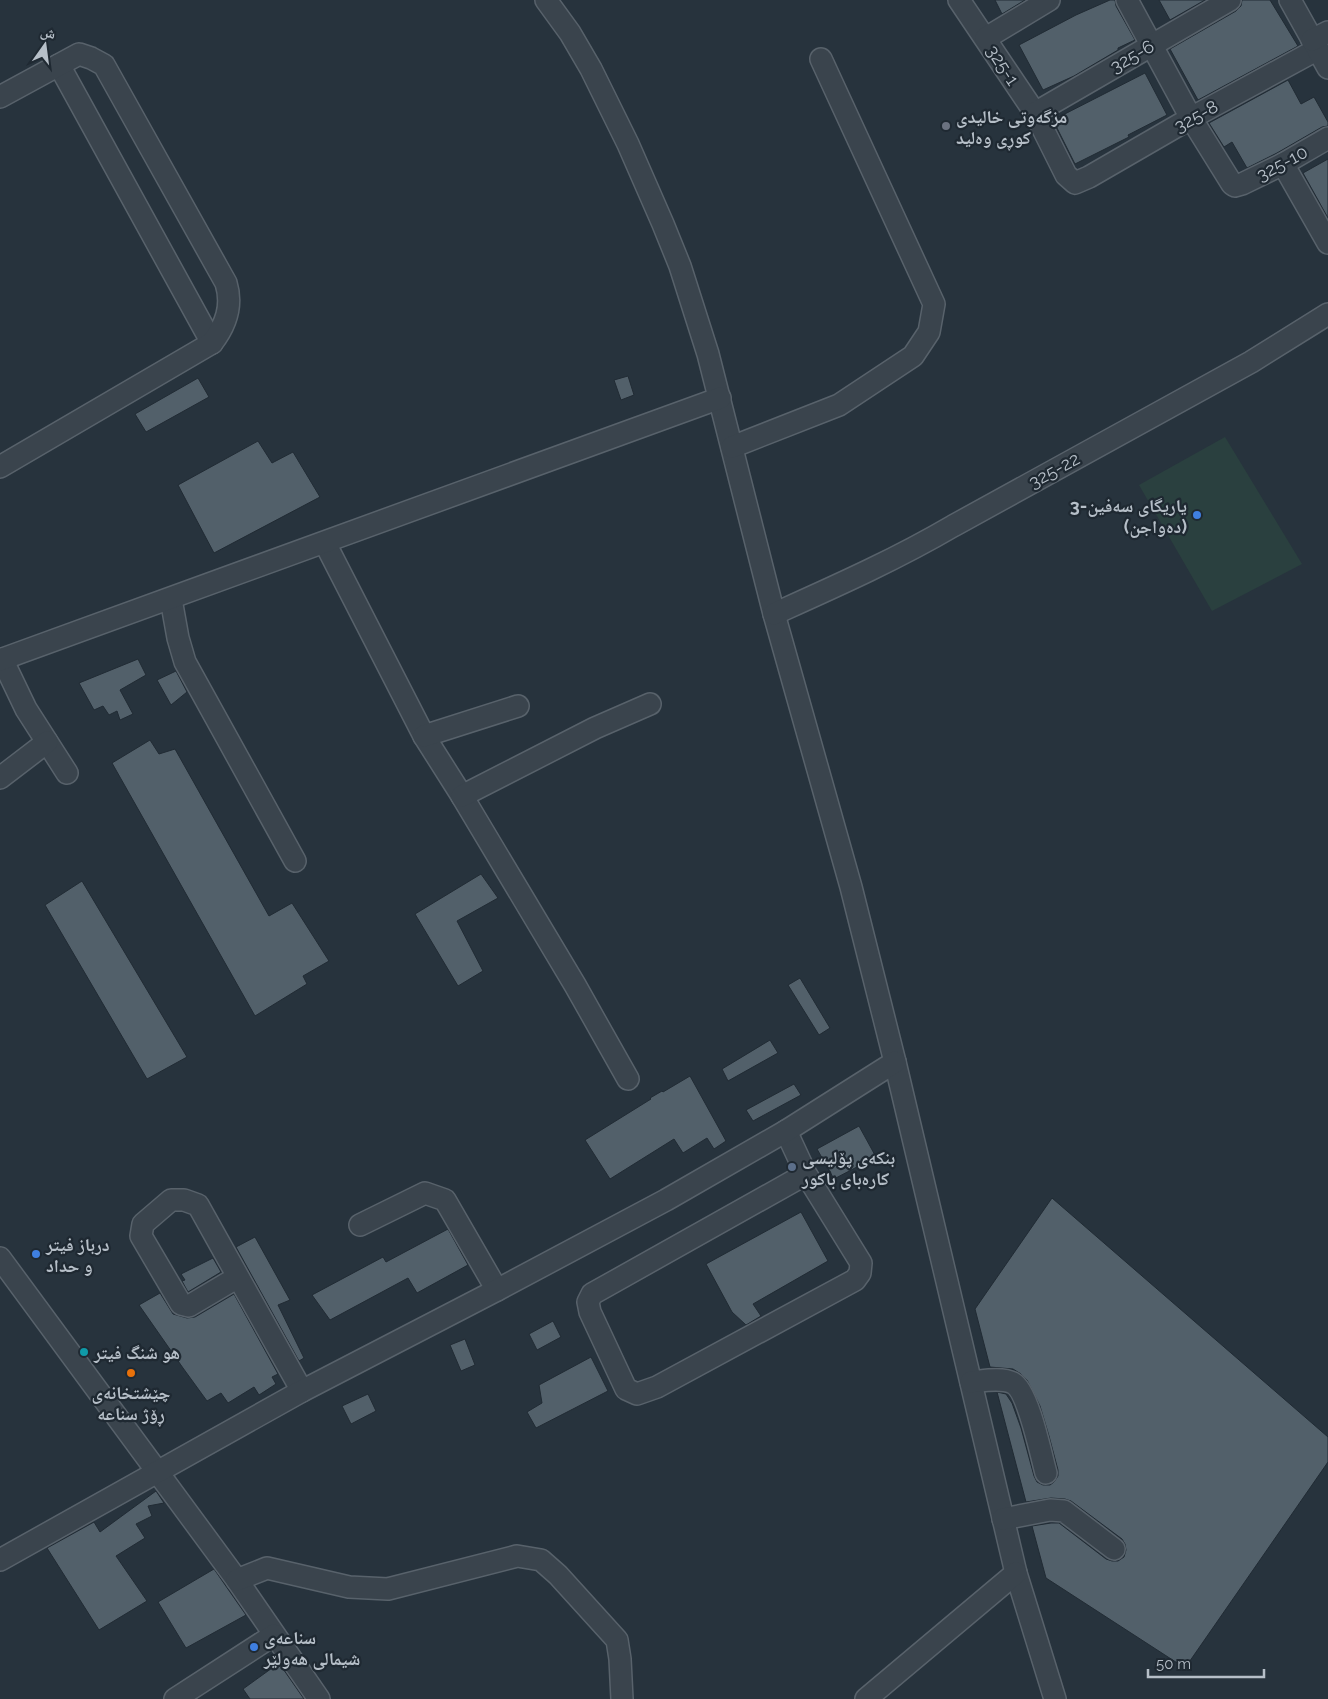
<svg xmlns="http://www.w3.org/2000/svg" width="1328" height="1699" viewBox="0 0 1328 1699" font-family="Raleway,'Noto Naskh Arabic',sans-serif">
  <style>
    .pitch { fill: #2a403f }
    .building { fill: #52606a; stroke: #212b34 }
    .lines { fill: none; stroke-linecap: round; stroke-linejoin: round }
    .minor-casing { stroke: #58626b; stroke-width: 24 }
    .minor { stroke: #3a444d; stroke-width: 21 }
    .worship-dot { fill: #6b7280; stroke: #1f2932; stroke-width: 2 }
    .shop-dot { fill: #3f7fe0; stroke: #1f2932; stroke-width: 2 }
    .service-dot { fill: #5c6f8a; stroke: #1f2932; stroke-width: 2 }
    .culture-dot { fill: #0f9aa8; stroke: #1f2932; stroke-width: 2 }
    .food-dot { fill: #e8710a; stroke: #1f2932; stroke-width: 2 }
    .labels { text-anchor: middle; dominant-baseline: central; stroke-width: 4.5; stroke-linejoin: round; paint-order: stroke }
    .street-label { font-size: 18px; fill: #b6bfc8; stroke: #1f2932 }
    .poi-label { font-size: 18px; font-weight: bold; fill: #b6bfc8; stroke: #1f2932; text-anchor: start }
  </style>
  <rect width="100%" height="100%" fill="#27333d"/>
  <path class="pitch" d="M1225,437L1302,564L1212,611L1139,485Z"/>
  <g class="building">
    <path d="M995,0H1025L1002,14Z"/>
    <path d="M1110,0H1115L1116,6L1135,40L1118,48V50L1074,76L1043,90L1019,45L1076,15Z"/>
    <path d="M1159,0H1205L1170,20Z"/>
    <path d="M1242,0H1270L1298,46L1198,100L1170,49L1236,11L1241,6Z"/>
    <path d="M1145,73L1167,115L1128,135L1129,137L1075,164L1053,120Z"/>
    <path d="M1288,80L1301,104L1314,97L1328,122V126L1322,127L1277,153L1247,168L1232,142L1224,147L1209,123Z"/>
    <path d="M1328,159V218L1303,173Z"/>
    <path d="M628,376L634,395L621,400L614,380Z"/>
    <path d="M198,378L209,397L146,432L135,414Z"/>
    <path d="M258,441L272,463L293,452L320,497L214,553L178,485Z"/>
    <path d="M138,659L146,675L120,690L133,714L120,720L117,711L109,715L103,706L94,710L79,683Z"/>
    <path d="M176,671L187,692L171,705L157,680Z"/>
    <path d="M150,740L159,754L175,749L269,916L292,903L329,961L303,976L307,984L255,1016L112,763Z"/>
    <path d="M481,874L498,898L457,921L483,971L458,986L415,914Z"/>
    <path d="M82,881L187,1057L147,1079L45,905Z"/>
    <path d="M800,978L830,1028L819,1035L788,985Z"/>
    <path d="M770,1040L778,1053L728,1081L722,1069Z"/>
    <path d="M690,1076L726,1141L714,1149L707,1138L683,1153L674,1139L610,1179L585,1140L651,1099L650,1098L662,1091L663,1092Z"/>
    <path d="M794,1084L801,1095L753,1121L746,1110Z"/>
    <path d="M859,1126L876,1157L834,1179L817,1149Z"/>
    <path d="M1052,1198L1328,1437V1462L1185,1668L1046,1578L1032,1526L1051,1523H1059L1106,1559L1112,1561H1118L1124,1557L1126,1550L1125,1544L1122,1539L1071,1501L1065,1499L1051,1498L1026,1502L997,1392L1006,1394L1012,1403L1021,1428L1034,1476L1037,1482L1043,1485H1050L1054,1482L1058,1476V1470L1049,1436L1040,1406L1027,1380L1021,1374L1013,1369L990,1367L975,1309Z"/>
    <path d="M801,1212L828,1261L753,1304L761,1316L746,1325L732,1312L706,1264Z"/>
    <path d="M448,1229L468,1265L417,1293L408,1278L330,1320L312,1295L383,1257L386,1262Z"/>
    <path d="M255,1237L290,1300L278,1305L304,1358L299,1361L236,1247Z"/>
    <path d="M213,1258L221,1272L188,1292L182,1281L185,1280L181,1274Z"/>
    <path d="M160,1293L173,1314L187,1318L195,1317L234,1294L278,1374L272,1377L276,1384L259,1395L254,1387L228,1403L221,1393L207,1401L183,1368L139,1305Z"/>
    <path d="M553,1321L561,1337L537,1350L529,1334Z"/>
    <path d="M465,1339L475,1365L461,1371L450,1345Z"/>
    <path d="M591,1357L608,1391L536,1428L527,1412L542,1403L539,1385Z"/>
    <path d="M368,1394L376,1411L351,1424L342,1406Z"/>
    <path d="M156,1491L164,1503L148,1506L152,1516L136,1524L145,1538L116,1556L147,1601L99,1630L47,1548L94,1522L100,1532Z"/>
    <path d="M214,1569L246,1615L186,1648L158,1602Z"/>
    <path d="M279,1663L304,1699H250L243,1689Z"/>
  </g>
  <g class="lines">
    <g class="minor-casing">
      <g id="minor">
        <path d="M546,0L570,33L591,69L628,144L663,224L680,266L708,354L774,614L851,887L895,1062L1016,1573L1055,1699"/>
        <path d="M959,0L1035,113L1066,175L1075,183L1089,177L1191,118L1318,49"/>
        <path d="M1127,0L1191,118L1232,184L1235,186L1242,184L1283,164L1328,138"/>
        <path d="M1290,0L1328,68"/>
        <path d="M986,38L1049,0"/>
        <path d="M1312,40L1328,32"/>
        <path d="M59,65L212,343"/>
        <path d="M0,97L79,54L91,58L104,65L226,283C233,306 226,325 212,343L0,467"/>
        <path d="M1035,113L1230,0"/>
        <path d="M1283,164L1328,243"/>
        <path d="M732,447L839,405L913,356L929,332L934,304L821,59"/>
        <path d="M325,543L424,736L462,796L575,985L628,1079"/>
        <path d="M171,599L178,638L185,662L295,861"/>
        <path d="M774,614C834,587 895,560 953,526L1251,362L1328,314"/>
        <path d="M2,659L26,709L67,773"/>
        <path d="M0,660L720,398"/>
        <path d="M424,736L518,706"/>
        <path d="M0,778L47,742"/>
        <path d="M462,796L595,728L650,704"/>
        <path d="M786,1131L806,1174L861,1263L860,1273L855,1280L657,1387L637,1394L626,1389L590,1312L588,1302L592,1294L806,1174"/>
        <path d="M360,1225L425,1193L445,1200L497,1290"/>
        <path d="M0,1258L237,1580L319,1699"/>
        <path d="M238,1277L189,1306L181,1304L141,1236L143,1224L171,1200H184L198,1205L302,1391"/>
        <path d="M971,1382C983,1381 1001,1377 1013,1383C1028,1391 1041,1455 1046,1473"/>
        <path d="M1003,1519L1050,1510L1064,1511L1114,1549"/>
        <path d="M0,1560L302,1391L497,1290L666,1200L786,1131L895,1062"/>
        <path d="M237,1580L267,1568L349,1587L388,1589L517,1556L541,1560L558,1575L617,1640L620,1659L622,1699"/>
        <path d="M175,1699L274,1635"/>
        <path d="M866,1699L1016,1573"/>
      </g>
    </g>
    <use href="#minor" class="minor"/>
  </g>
  <circle class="worship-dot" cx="946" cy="126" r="5"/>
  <g class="shop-dot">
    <circle cx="1197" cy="515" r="5"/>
    <circle cx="36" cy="1254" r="5"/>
    <circle cx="254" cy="1647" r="5"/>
  </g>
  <circle class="service-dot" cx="792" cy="1167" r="5"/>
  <circle class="culture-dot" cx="84" cy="1352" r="5"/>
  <circle class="food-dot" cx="131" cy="1373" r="5"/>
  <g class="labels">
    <g class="street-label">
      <text transform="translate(1132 56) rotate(-30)">325-6</text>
      <text transform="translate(1003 65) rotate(57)">325-1</text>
      <text transform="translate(1196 116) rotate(-29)">325-8</text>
      <text transform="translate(1282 163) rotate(-28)">325-10</text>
      <text transform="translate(1054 470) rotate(-29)">325-22</text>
    </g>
    <g class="poi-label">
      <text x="956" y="116">مزگەوتی خالیدی<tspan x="956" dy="21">کوڕی وەلید</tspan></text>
      <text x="1187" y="505" text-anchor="end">یاریگای سەفین-3<tspan x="1187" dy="21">(دەواجن)</tspan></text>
      <text x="802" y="1157">بنکەی پۆلیسی<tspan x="802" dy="21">کارەبای باکور</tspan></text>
      <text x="46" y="1244">درباز فیتر<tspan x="46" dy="21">و حداد</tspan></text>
      <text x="94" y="1352">هو شنگ فيتر</text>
      <text x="131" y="1392" text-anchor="middle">چێشتخانەی<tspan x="131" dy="21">ڕۆژ سناعه</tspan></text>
      <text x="264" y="1637">سناعەی<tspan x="264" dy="21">شیمالی هەولێر</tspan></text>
    </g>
  </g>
  <g transform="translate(45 45) rotate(14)" stroke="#1f2932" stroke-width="4" paint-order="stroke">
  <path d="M0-4L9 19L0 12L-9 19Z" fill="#b6bfc8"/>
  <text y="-8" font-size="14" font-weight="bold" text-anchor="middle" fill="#b6bfc8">ش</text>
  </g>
  <path d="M1148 1669v8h116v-8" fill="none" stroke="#b6bfc8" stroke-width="2.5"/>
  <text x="1156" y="1669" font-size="15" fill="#b6bfc8" stroke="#1f2932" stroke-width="4" paint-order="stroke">50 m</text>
</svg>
